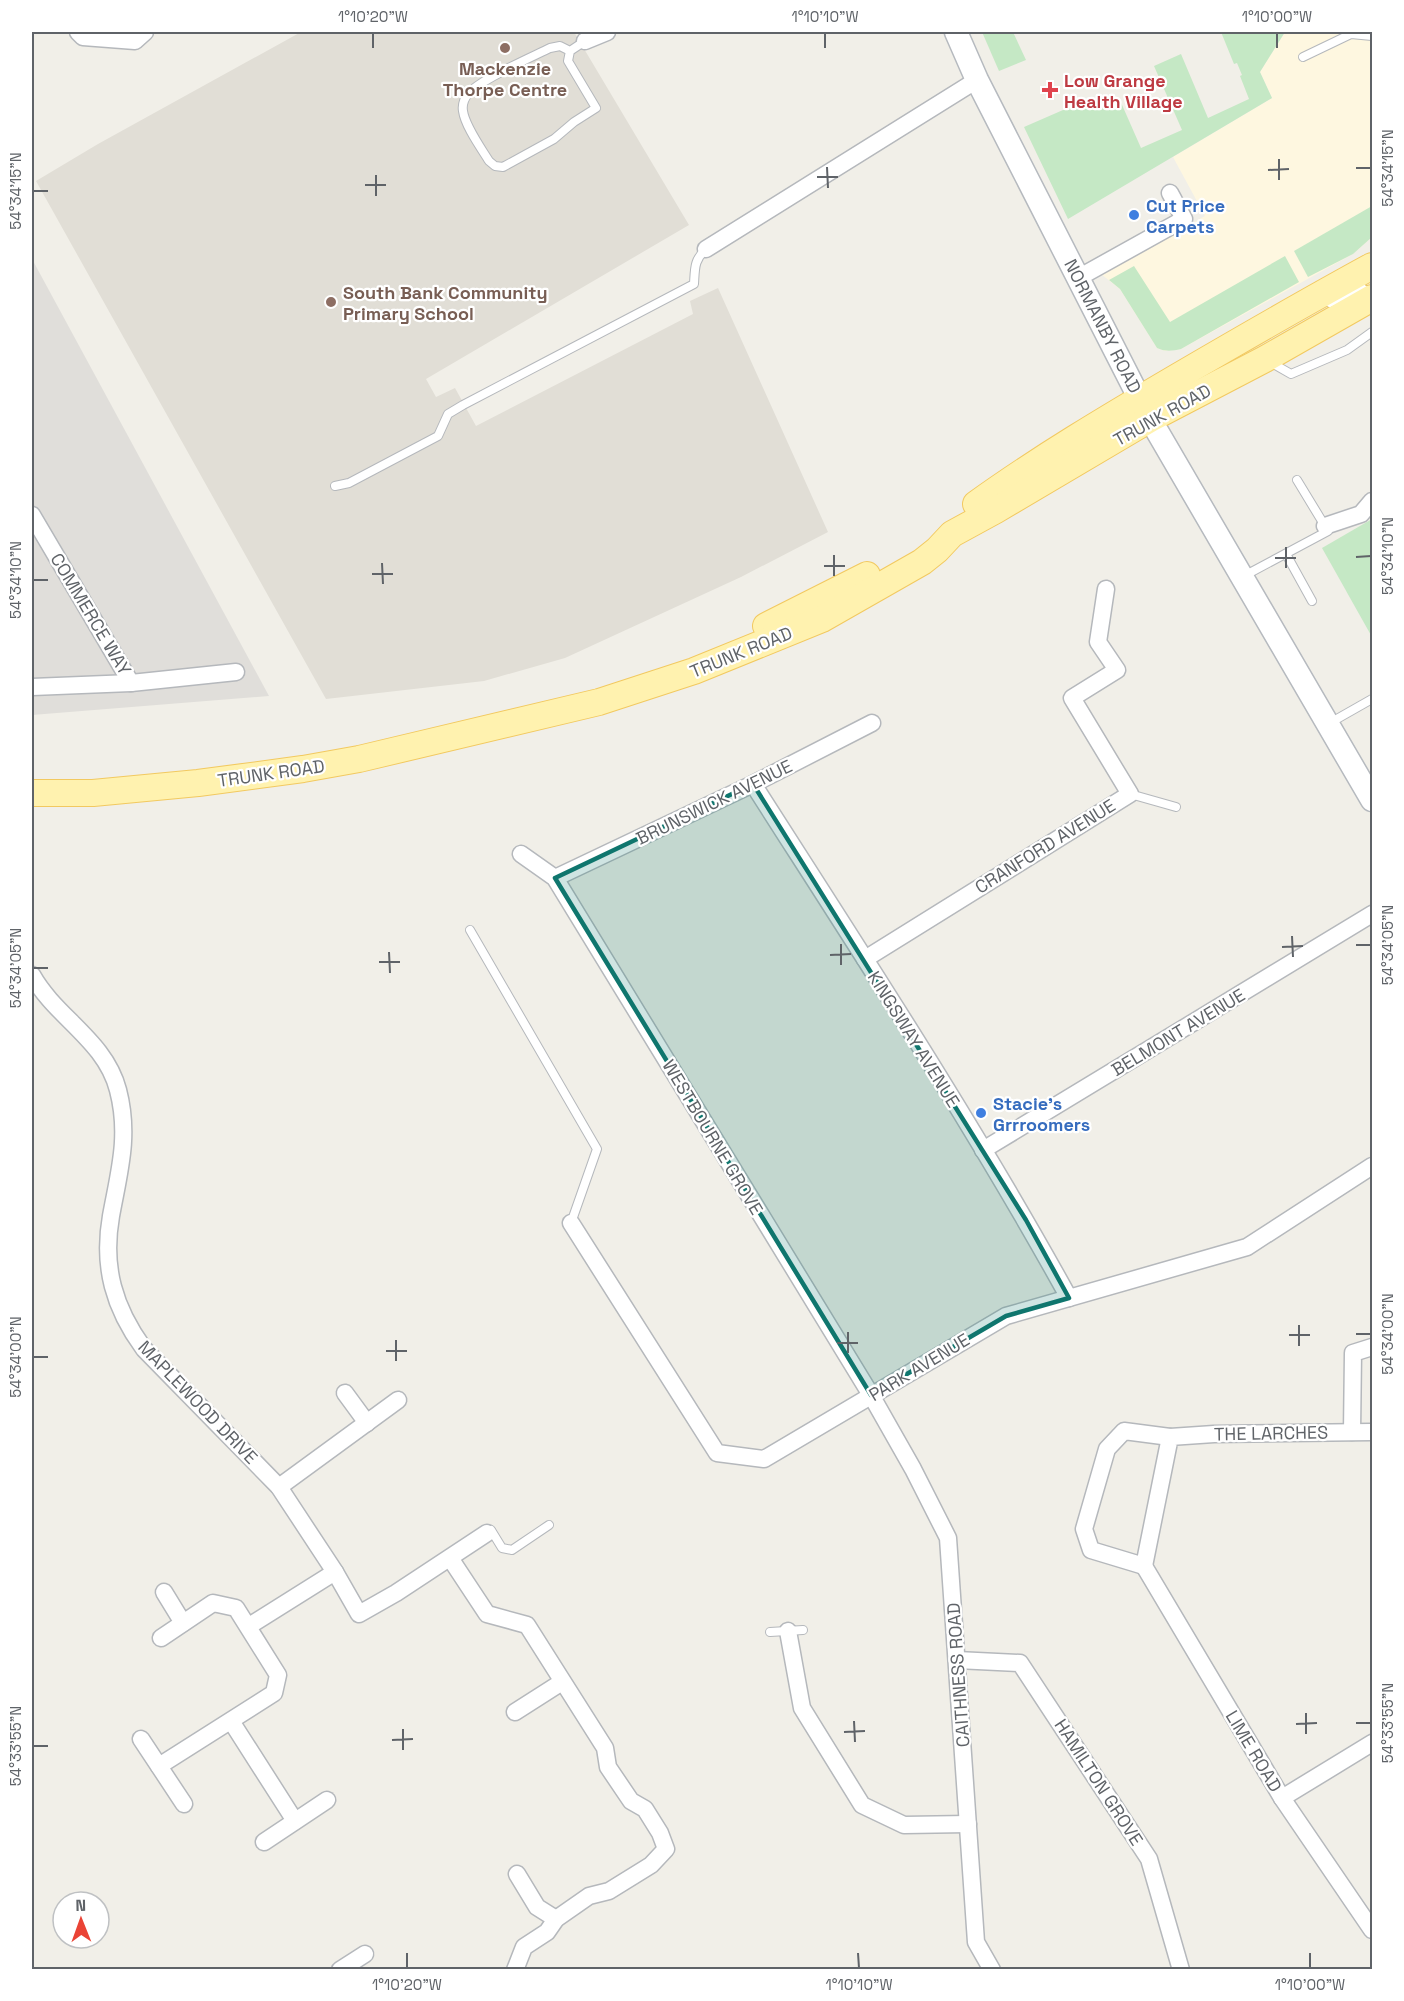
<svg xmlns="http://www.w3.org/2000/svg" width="1404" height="2001" viewBox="0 0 1404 2001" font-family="'Space Grotesk',sans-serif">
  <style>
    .commercial { fill: #fef7e0 }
    .industrial { fill: #e0deda }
    .education { fill: #e1ded6 }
    .green { fill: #c5e8c5 }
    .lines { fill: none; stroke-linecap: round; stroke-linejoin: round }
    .lane-casing { stroke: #b5b8bc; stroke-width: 10 }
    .street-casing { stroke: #b5b8bc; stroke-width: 19 }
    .secondary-casing { stroke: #b6babf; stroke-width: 25 }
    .primary-casing { stroke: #f2c960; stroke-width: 28 }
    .lane { stroke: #fff; stroke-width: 8 }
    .street { stroke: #fff; stroke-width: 16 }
    .secondary { stroke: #fff; stroke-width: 22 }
    .primary { stroke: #fff2af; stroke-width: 26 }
    .marked { fill: #0f766e; fill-opacity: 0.2; stroke: #0f766e; stroke-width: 4.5; stroke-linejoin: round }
    .ticks { fill: none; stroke: #5f6368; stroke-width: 2 }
    .education-dot { fill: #8d6e63; stroke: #fff; stroke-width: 2 }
    .health-dot { fill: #e0444e; stroke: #fff; stroke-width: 2 }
    .shop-dot { fill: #3f7fe0; stroke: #fff; stroke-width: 2 }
    .labels { text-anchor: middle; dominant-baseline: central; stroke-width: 4.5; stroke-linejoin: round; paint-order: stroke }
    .education-label { font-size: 18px; font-weight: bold; fill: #785e54; stroke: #fff }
    .health-label { font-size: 18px; font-weight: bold; fill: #be3a42; stroke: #fff; text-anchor: start }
    .shop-label { font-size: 18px; font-weight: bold; fill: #366cbe; stroke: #fff; text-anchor: start }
    .street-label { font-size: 18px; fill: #5f6368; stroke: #fff }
    .neatline { fill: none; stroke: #5f6368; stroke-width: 2 }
    .ticks-label { font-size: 15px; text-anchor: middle; fill: #5f6368 }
  </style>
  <rect width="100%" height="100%" fill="#f1efe8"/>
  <path class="commercial" d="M1285,32H1372V237L1353,254L1181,349L1165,351L1157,348L1120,289L1101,274L1205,216L1173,157L1272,98L1260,72Z"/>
  <path class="industrial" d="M32,259L269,696L32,715Z"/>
  <path class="education" d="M301,32H574L689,225L426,379L436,397L455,388L476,426L693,314L690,301L718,288L828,532L741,577L565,658L484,681L326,699L36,181L98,144Z"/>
  <g class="green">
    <path d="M982,32H1013L1026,60L999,71Z"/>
    <path d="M1221,32H1285L1260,72L1272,98L1068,219L1024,127L1086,100L1119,98L1141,148L1182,130L1154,66L1181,54L1208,118L1249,99L1240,76L1242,75L1237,63L1234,64Z"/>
    <path d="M1372,206V237L1353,254L1308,277L1294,251Z"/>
    <path d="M1285,256L1299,282L1181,349C1172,351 1166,352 1157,348L1120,289L1109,280L1134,266L1170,322Z"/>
    <path d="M1372,519V637L1322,548Z"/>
  </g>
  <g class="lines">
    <g class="lane-casing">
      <g id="lane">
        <path d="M570,51L560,46L550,48C532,57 479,80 468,94C464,99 462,105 463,111C465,126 481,148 489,161L495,166L503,167L554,139L574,122L596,108L568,61L570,51L585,41"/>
        <path d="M1303,57L1351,34L1372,36"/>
        <path d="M1330,303L1361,287L1371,295"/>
        <path d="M1270,362L1291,374L1347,350L1372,332"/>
        <path d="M335,486L349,483L438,436L448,414L463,405L694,284C695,268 694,260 706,249"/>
        <path d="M1286,554L1312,601"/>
        <path d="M1242,577L1328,531L1297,480"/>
        <path d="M1328,724L1372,699"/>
        <path d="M1130,794L1176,807"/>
        <path d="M470,930L597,1149L571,1223"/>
        <path d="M491,1530L502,1548L512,1550L549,1525"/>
        <path d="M770,1632L803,1630"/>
      </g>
    </g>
    <g class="street-casing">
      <g id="street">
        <path d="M78,32L83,37L135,41L145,32"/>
        <path d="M585,41L607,32"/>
        <path d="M706,249L977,80"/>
        <path d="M1078,278L1184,219L1170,193"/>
        <path d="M32,515L131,683"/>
        <path d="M1325,526L1361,514L1372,501"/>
        <path d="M32,687L131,683L236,672"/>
        <path d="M753,784C861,953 972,1122 1069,1298"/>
        <path d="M521,854L555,878L871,1395L913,1469L948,1538L976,1942L992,1970"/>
        <path d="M555,878L753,784L872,723"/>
        <path d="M865,959L1130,794L1072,698L1117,670L1098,642L1106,589"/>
        <path d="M32,975C56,1018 105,1040 118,1090C130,1136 119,1172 111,1216C102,1267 114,1308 144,1349L279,1487L335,1572L359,1614L396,1593L487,1533"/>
        <path d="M983,1150L1372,914"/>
        <path d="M571,1223L717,1453L764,1459L1006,1316L1247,1247L1372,1166"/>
        <path d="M345,1393L367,1423"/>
        <path d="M1352,1432L1353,1353L1372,1347"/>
        <path d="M279,1487L398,1400"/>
        <path d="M450,1558L487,1614L527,1625L605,1748L608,1767L631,1801L645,1809L660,1833L666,1849L651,1865L609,1891L589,1896L556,1919L547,1932L524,1947L515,1970"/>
        <path d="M1144,1566L1282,1798L1372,1930"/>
        <path d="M1144,1566L1170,1437L1214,1434L1372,1432"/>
        <path d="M1144,1566L1091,1550L1084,1529L1107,1449L1124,1431L1170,1437"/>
        <path d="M164,1592L183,1623"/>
        <path d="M249,1626L335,1572"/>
        <path d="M788,1631L802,1708L862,1805L904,1825L968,1824"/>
        <path d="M957,1660L1020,1663L1149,1859L1181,1970"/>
        <path d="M515,1712L562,1682"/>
        <path d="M231,1721L295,1821"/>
        <path d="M141,1739L184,1804"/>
        <path d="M159,1766L274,1693L278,1675L236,1608L213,1603L161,1638"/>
        <path d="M1282,1798L1372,1743"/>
        <path d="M264,1842L327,1800"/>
        <path d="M517,1874L537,1907L556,1919"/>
        <path d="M340,1970L365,1954"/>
      </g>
    </g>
    <g class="secondary-casing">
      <path id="secondary" d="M956,32L977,80L1150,419L1372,800"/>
    </g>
    <g class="primary-casing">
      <g id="primary">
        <path d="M976,504C1040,458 1109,417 1177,377C1242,339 1306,302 1372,266"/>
        <path d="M766,626L867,575"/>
        <path d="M32,793H93L198,783L303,769L359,759L599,702L694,671L822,619L922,562L937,550L952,534L996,510L1150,419L1265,359L1372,298"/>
      </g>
    </g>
    <use href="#lane" class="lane"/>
    <use href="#street" class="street"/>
    <use href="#secondary" class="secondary"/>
    <use href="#primary" class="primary"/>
  </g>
  <path class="marked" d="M753,784L1026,1220L1069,1298L1006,1316L871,1395L555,878Z"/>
  <path class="ticks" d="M373,33V48M825,33V48M1277,33V48M1279,159V180M827,167L828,188M1356,168H1371M1268,170L1289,169M376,175V196M817,177H838M365,185H386M33,191H48M1286,547V568M834,555V576M1356,557L1371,556M1275,558H1296M382,563L383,584M824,566H845M372,574H393M33,580H48M1292,936L1293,957M841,944V965M1356,945H1371M1282,947L1303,946M389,952L390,973M830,955L851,954M379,962H400M33,968H48M1299,1325V1346M848,1332V1353M1356,1334H1371M1289,1335H1310M396,1340V1361M837,1343H858M386,1351H407M33,1357H48M1306,1713V1734M854,1721L855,1742M1356,1723H1371M1296,1724L1317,1723M403,1729V1750M844,1732L865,1731M392,1740L413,1739M33,1746H48M407,1953V1968M858,1953L859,1968M1310,1953V1968"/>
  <g class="education-dot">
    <circle cx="505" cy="48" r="6"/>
    <circle cx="331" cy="302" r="6"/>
  </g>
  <path class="health-dot" d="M1047 81h6v6h6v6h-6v6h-6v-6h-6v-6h6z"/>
  <g class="shop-dot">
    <circle cx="1134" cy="215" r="6"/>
    <circle cx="981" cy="1113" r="6"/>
  </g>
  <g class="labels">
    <g class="education-label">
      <text x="505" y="68">Mackenzie<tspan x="505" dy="21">Thorpe Centre</tspan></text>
      <text x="343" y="292" text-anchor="start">South Bank Community<tspan x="343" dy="21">Primary School</tspan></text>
    </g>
    <g class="health-label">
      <text x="1064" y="80">Low Grange<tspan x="1064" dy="21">Health Village</tspan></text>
    </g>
    <g class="shop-label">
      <text x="1146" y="205">Cut Price<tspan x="1146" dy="21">Carpets</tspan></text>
      <text x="993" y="1103">Stacie's<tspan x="993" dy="21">Grrroomers</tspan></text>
    </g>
    <g class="street-label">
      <text transform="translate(1103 326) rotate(63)">NORMANBY ROAD</text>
      <text transform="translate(1162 415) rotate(-29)">TRUNK ROAD</text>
      <text transform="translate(91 614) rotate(59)">COMMERCE WAY</text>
      <text transform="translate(741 652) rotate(-22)">TRUNK ROAD</text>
      <text transform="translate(271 773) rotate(-8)">TRUNK ROAD</text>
      <text transform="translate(714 802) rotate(-26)">BRUNSWICK AVENUE</text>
      <text transform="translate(1045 846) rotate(-32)">CRANFORD AVENUE</text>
      <text transform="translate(1178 1032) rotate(-31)">BELMONT AVENUE</text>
      <text transform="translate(914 1039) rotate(58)">KINGSWAY AVENUE</text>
      <text transform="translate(713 1137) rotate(59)">WESTBOURNE GROVE</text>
      <text transform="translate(919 1367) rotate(-31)">PARK AVENUE</text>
      <text transform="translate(198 1402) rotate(46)">MAPLEWOOD DRIVE</text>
      <text transform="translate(1271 1433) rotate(-1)">THE LARCHES</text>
      <text transform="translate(958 1675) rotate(-94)">CAITHNESS ROAD</text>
      <text transform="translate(1254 1751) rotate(59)">LIME ROAD</text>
      <text transform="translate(1099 1782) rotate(57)">HAMILTON GROVE</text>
    </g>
  </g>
  <rect width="1404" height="2001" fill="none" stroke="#ffffff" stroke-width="66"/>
  <g transform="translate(81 1920) rotate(359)"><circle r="28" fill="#ffffff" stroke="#bfc1c3" stroke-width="1.5"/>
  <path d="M0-4.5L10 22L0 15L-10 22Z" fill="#ea4335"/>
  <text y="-9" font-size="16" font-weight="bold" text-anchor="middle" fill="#5f6368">N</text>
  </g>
  <rect x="33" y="33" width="1338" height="1935" class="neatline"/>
  <g class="ticks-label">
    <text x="373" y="22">1°10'20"W</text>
    <text x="825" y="22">1°10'10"W</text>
    <text x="1277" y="22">1°10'00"W</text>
    <text transform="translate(1388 168) rotate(-90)" y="5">54°34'15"N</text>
    <text transform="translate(16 191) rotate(-90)" y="5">54°34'15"N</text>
    <text transform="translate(1388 556) rotate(-90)" y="5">54°34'10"N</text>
    <text transform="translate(16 580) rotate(-90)" y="5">54°34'10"N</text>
    <text transform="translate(1388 945) rotate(-90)" y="5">54°34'05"N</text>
    <text transform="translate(16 968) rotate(-90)" y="5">54°34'05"N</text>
    <text transform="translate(1388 1334) rotate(-90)" y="5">54°34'00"N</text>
    <text transform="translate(16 1357) rotate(-90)" y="5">54°34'00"N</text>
    <text transform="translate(1388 1723) rotate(-90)" y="5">54°33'55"N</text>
    <text transform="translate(16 1746) rotate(-90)" y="5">54°33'55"N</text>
    <text x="407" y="1990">1°10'20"W</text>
    <text x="859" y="1990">1°10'10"W</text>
    <text x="1310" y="1990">1°10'00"W</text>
  </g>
</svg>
